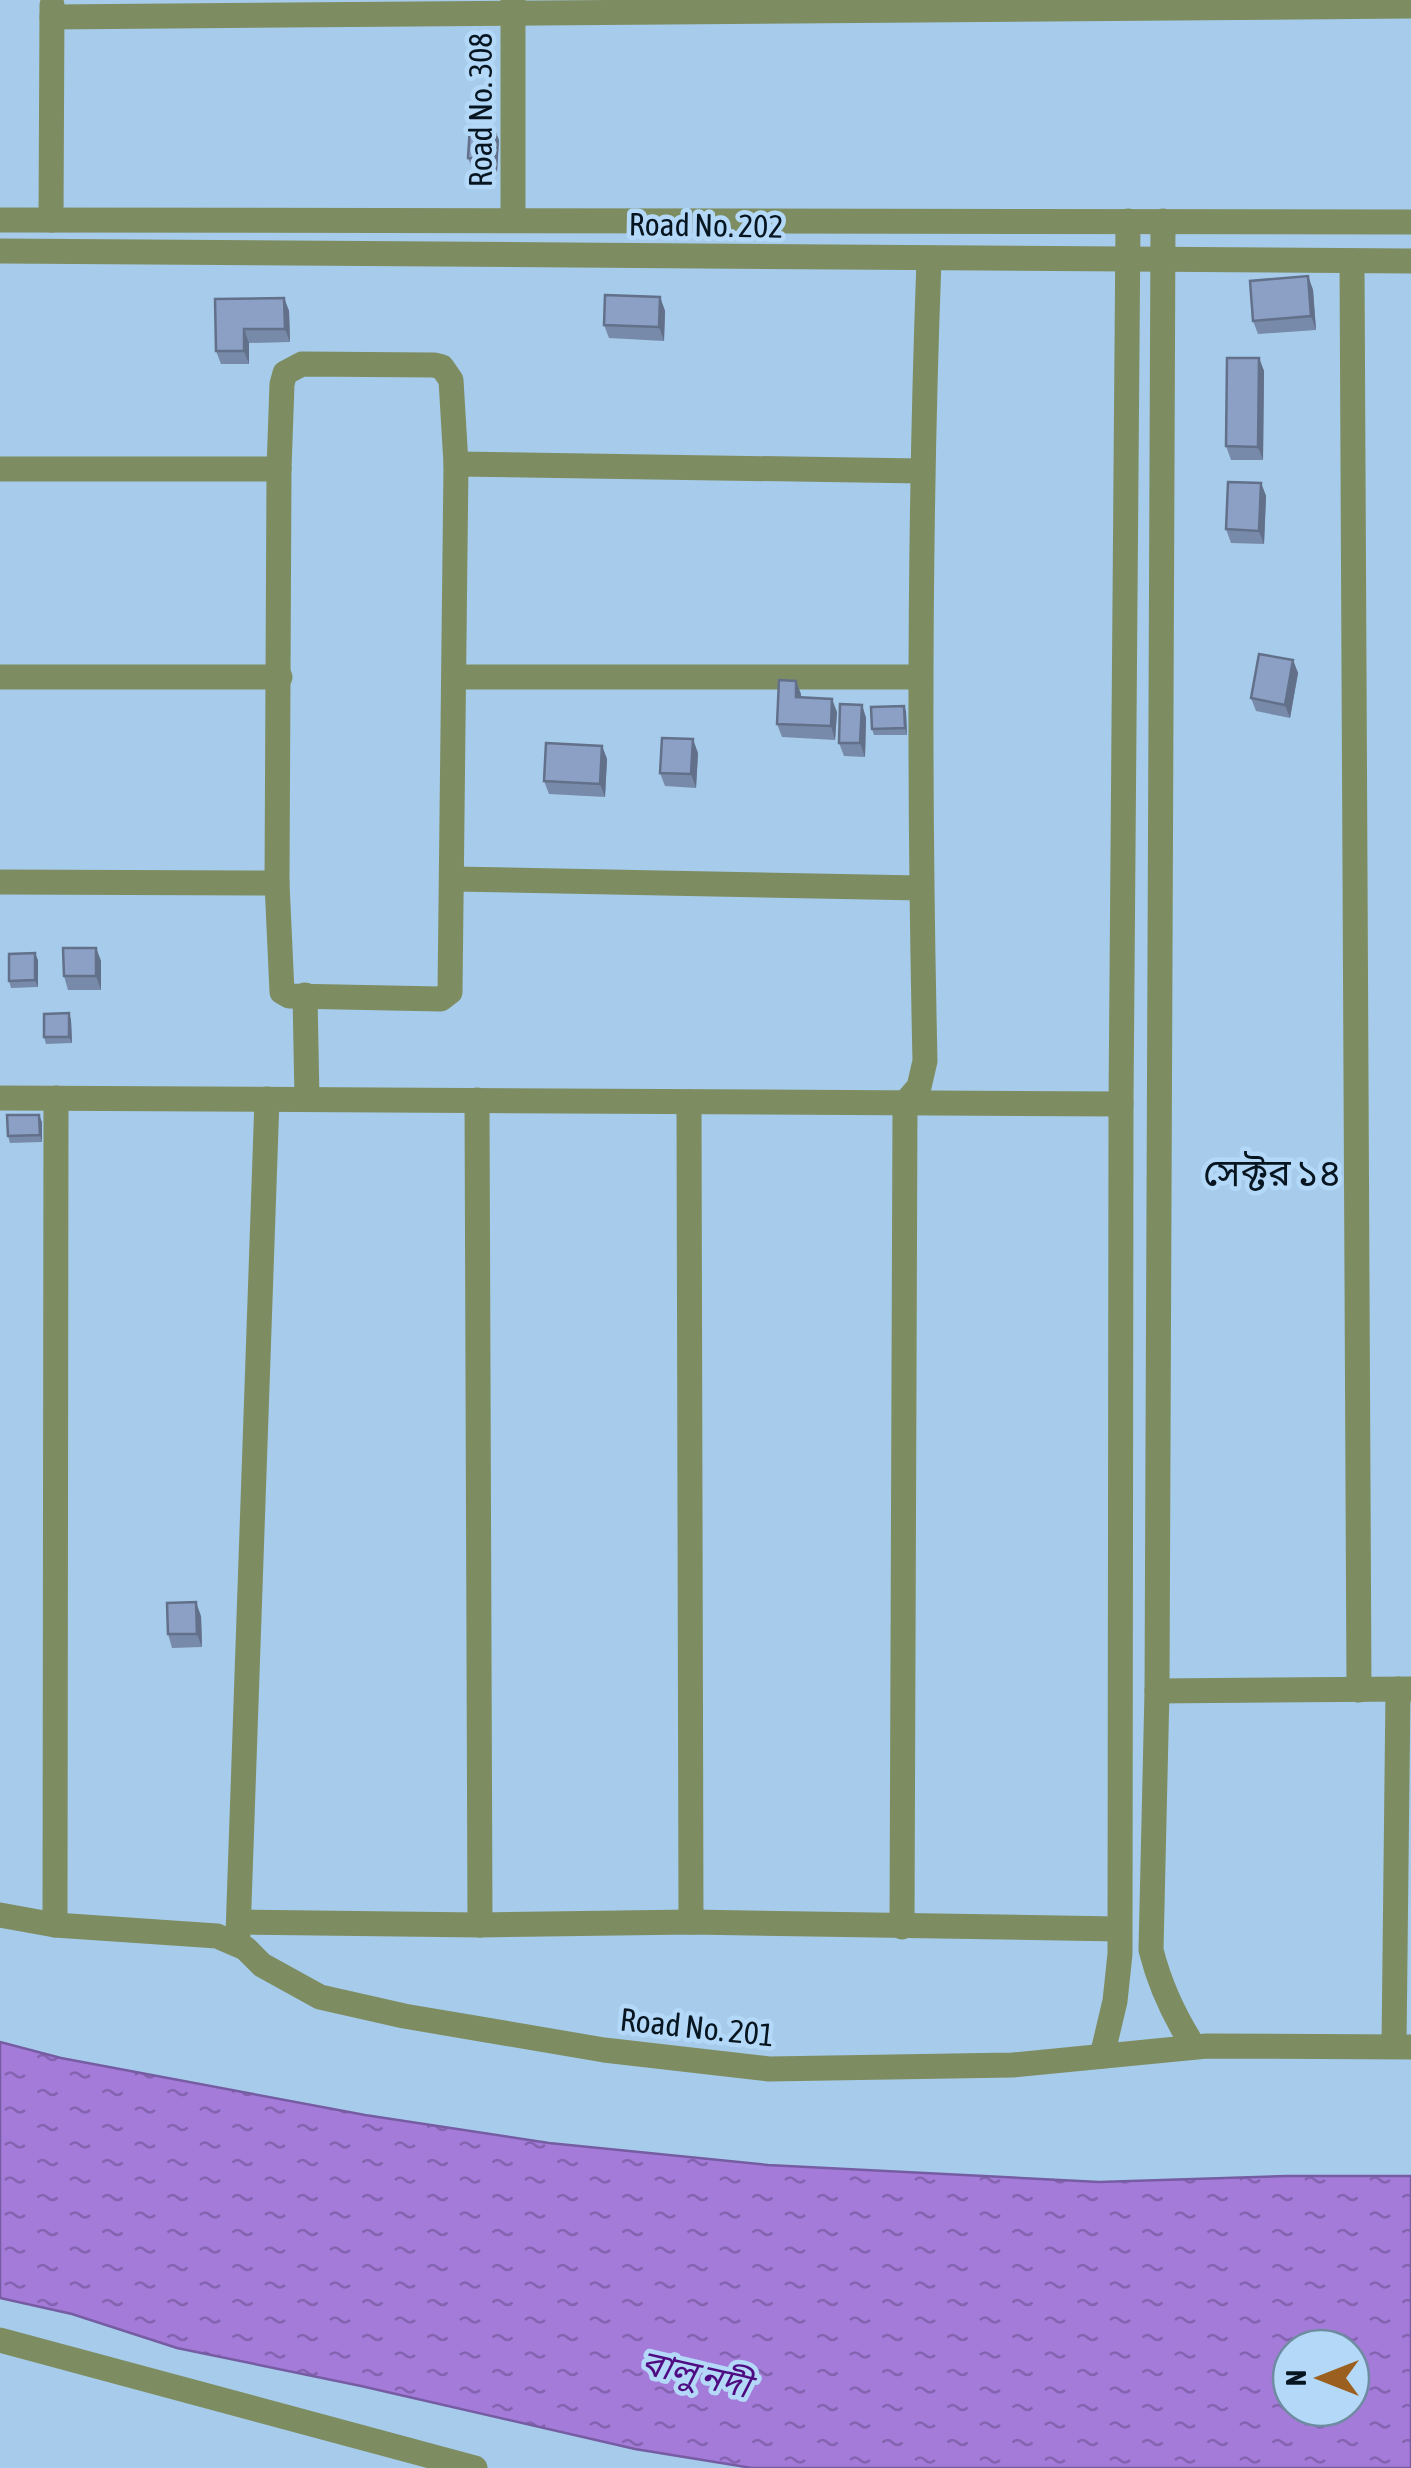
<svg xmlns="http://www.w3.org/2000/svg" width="1411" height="2468" viewBox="0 0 1411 2468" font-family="'Asap Condensed','Noto Sans Bengali',sans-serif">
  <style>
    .water { fill: url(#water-ripples); stroke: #765ca2; stroke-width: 2.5; fill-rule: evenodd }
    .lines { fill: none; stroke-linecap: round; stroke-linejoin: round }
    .minor { stroke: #7e8d61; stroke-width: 25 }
    .wall { fill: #788aa9 }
    .shaded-wall { fill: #62708a }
    .building { fill: #8ca0c5; stroke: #62708a; stroke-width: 2.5 }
    .labels { text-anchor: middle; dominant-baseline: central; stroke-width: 9; stroke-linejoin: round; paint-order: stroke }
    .street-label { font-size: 32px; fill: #071520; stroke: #b4d9f8 }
    .water-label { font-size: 35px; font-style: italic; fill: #4e0a81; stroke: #b4d9f8 }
    .quarter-label { font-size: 38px; fill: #071520; stroke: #b4d9f8 }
  </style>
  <defs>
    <pattern id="water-ripples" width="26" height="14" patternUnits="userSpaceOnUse" patternTransform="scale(2.5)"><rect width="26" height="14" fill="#a57bda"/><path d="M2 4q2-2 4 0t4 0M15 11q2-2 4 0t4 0" fill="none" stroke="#8464b0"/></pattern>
  </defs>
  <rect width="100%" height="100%" fill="#a7cceb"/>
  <path class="water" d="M0,2042L61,2058L365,2115L549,2143L768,2165L1099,2182L1287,2176H1411V2468H752L635,2449L361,2386L177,2348L72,2314L0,2298ZM1291,2348H1351V2408H1291Z"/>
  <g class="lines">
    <g class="minor">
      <path d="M52,17L1411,6"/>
      <path d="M0,220L1411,222"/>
      <path d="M51,220L52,5"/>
      <path d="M513,220V0"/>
      <path d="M1163,221L1157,1691L1151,1950C1160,1986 1174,2016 1194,2047"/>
      <path d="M0,251L1411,261"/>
      <path d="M1352,261L1359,1690"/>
      <path d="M302,364L434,365L442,367L451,380L456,464L450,992L441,999L289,996L282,992L277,883L279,469L282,384L285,373Z"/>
      <path d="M456,464L921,471"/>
      <path d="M0,469H279"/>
      <path d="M0,677H280"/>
      <path d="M456,677H919"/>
      <path d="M453,879L921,888"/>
      <path d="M0,882L277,883"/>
      <path d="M305,995L307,1099"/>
      <path d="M0,1098L1121,1104"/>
      <path d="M477,1100L480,1925"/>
      <path d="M689,1102L691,1922"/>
      <path d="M1157,1691L1411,1689"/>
      <path d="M0,1915L55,1925L217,1936L245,1948L262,1965L320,1997L404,2016L604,2050L769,2069L1013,2065L1207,2046L1411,2047"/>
      <path d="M239,1922L480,1925L691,1922L1119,1929"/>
      <path d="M55,1925L56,1098"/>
      <path d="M902,1927L905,1103L919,1087L925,1061C919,794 919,527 929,260"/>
      <path d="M238,1934L267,1099"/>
      <path d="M1394,2046L1398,1689"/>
      <path d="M1102,2056L1115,2001L1120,1954L1121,1104L1128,221"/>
      <path d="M0,2340L475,2468"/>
    </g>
  </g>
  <g class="wall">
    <path d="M499,140L497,172L473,171L468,158Z"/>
    <path d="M1308,276L1313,290L1316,330L1258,334L1253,321Z"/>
    <path d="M660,297L665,311L664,341L609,338L604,325Z"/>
    <path d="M284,298L289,311L290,342L249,343V364H221L216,351Z"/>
    <path d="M1259,358L1264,371L1263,460H1231L1226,446Z"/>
    <path d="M1261,483L1266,496L1264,544L1231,543L1226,529Z"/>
    <path d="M1293,660L1298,673L1290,718L1256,711L1251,698Z"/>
    <path d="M801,694V697L837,712L835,740L782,737L777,724Z"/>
    <path d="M862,705L866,718L865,757L844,756L839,743Z"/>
    <path d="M904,706L906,712L907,735H874L872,729Z"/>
    <path d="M602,746L607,759L605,797L549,794L544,781Z"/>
    <path d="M698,753L696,788L665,786L660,773Z"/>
    <path d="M96,948L101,961V990H68L64,976Z"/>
    <path d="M38,960V987L11,988L9,981Z"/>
    <path d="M69,1013L71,1020L72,1043L46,1044L44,1037Z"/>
    <path d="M42,1122V1142L10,1143L8,1136Z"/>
    <path d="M201,1616L202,1647L172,1648L168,1634Z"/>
  </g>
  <g class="shaded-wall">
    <path d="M494,127L499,140L497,172L492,159Z"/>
    <path d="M1308,276L1313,290L1316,330L1311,316Z"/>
    <path d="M660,297L665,311L664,341L659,327Z"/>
    <path d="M284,298L289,311L290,342L285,329Z"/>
    <path d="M244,329L249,343V364L244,351Z"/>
    <path d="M1259,358L1264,371L1263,460L1258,447Z"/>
    <path d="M1261,483L1266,496L1264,544L1259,531Z"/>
    <path d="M1293,660L1298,673L1290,718L1285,705Z"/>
    <path d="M796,681L801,694V710L796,697Z"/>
    <path d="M832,699L837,712L835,740L831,726Z"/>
    <path d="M862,705L866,718L865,757L860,743Z"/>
    <path d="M904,706L906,712L907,735L905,728Z"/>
    <path d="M693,739L698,753L696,788L691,774Z"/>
    <path d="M602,746L607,759L605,797L600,784Z"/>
    <path d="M96,948L101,961V990L96,976Z"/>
    <path d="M35,953L38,960V987L35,980Z"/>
    <path d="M69,1013L71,1020L72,1043L69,1037Z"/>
    <path d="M39,1115L42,1122V1142L40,1135Z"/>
    <path d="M196,1602L201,1616L202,1647L197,1634Z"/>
  </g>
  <g class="building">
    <path d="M470,126L494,127L492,159L468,158Z"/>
    <path d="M1308,276L1311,316L1253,321L1250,281Z"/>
    <path d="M605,295L660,297L659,327L604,325Z"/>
    <path d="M284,298L285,329H244V351H216L215,299Z"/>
    <path d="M1227,358H1259L1258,447L1226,446Z"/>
    <path d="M1228,482L1261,483L1259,531L1226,529Z"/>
    <path d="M1259,654L1293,660L1285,705L1251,698Z"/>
    <path d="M779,680L796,681V697L832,699L831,726L777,724Z"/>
    <path d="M840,704L862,705L860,743H839Z"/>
    <path d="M904,706L905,728L872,729L871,707Z"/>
    <path d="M662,738L693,739L691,774L660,773Z"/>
    <path d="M546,743L602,746L600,784L544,781Z"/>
    <path d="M63,948H96V976H64Z"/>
    <path d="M35,953V980L9,981V954Z"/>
    <path d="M69,1013V1037H44V1014Z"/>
    <path d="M7,1115H39L40,1135L8,1136Z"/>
    <path d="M196,1602L197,1634H168L167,1603Z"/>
  </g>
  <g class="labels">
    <g class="street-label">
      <text transform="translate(480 110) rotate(-90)">Road No. 308</text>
      <text transform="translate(706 225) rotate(1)">Road No. 202</text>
      <text transform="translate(697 2027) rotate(6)">Road No. 201</text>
    </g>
    <g class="water-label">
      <text transform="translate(696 2373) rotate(13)">বালু নদী</text>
    </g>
    <g class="quarter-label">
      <text x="1272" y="1172">সেক্টর ১৪</text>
    </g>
  </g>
  <g transform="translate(1321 2378) rotate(270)"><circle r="48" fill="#b4d9f8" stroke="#6f8ba2" stroke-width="2.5"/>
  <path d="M0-8L18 38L0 25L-18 38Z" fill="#9b6020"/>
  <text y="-15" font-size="28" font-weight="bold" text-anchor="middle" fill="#071520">N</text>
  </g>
</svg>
